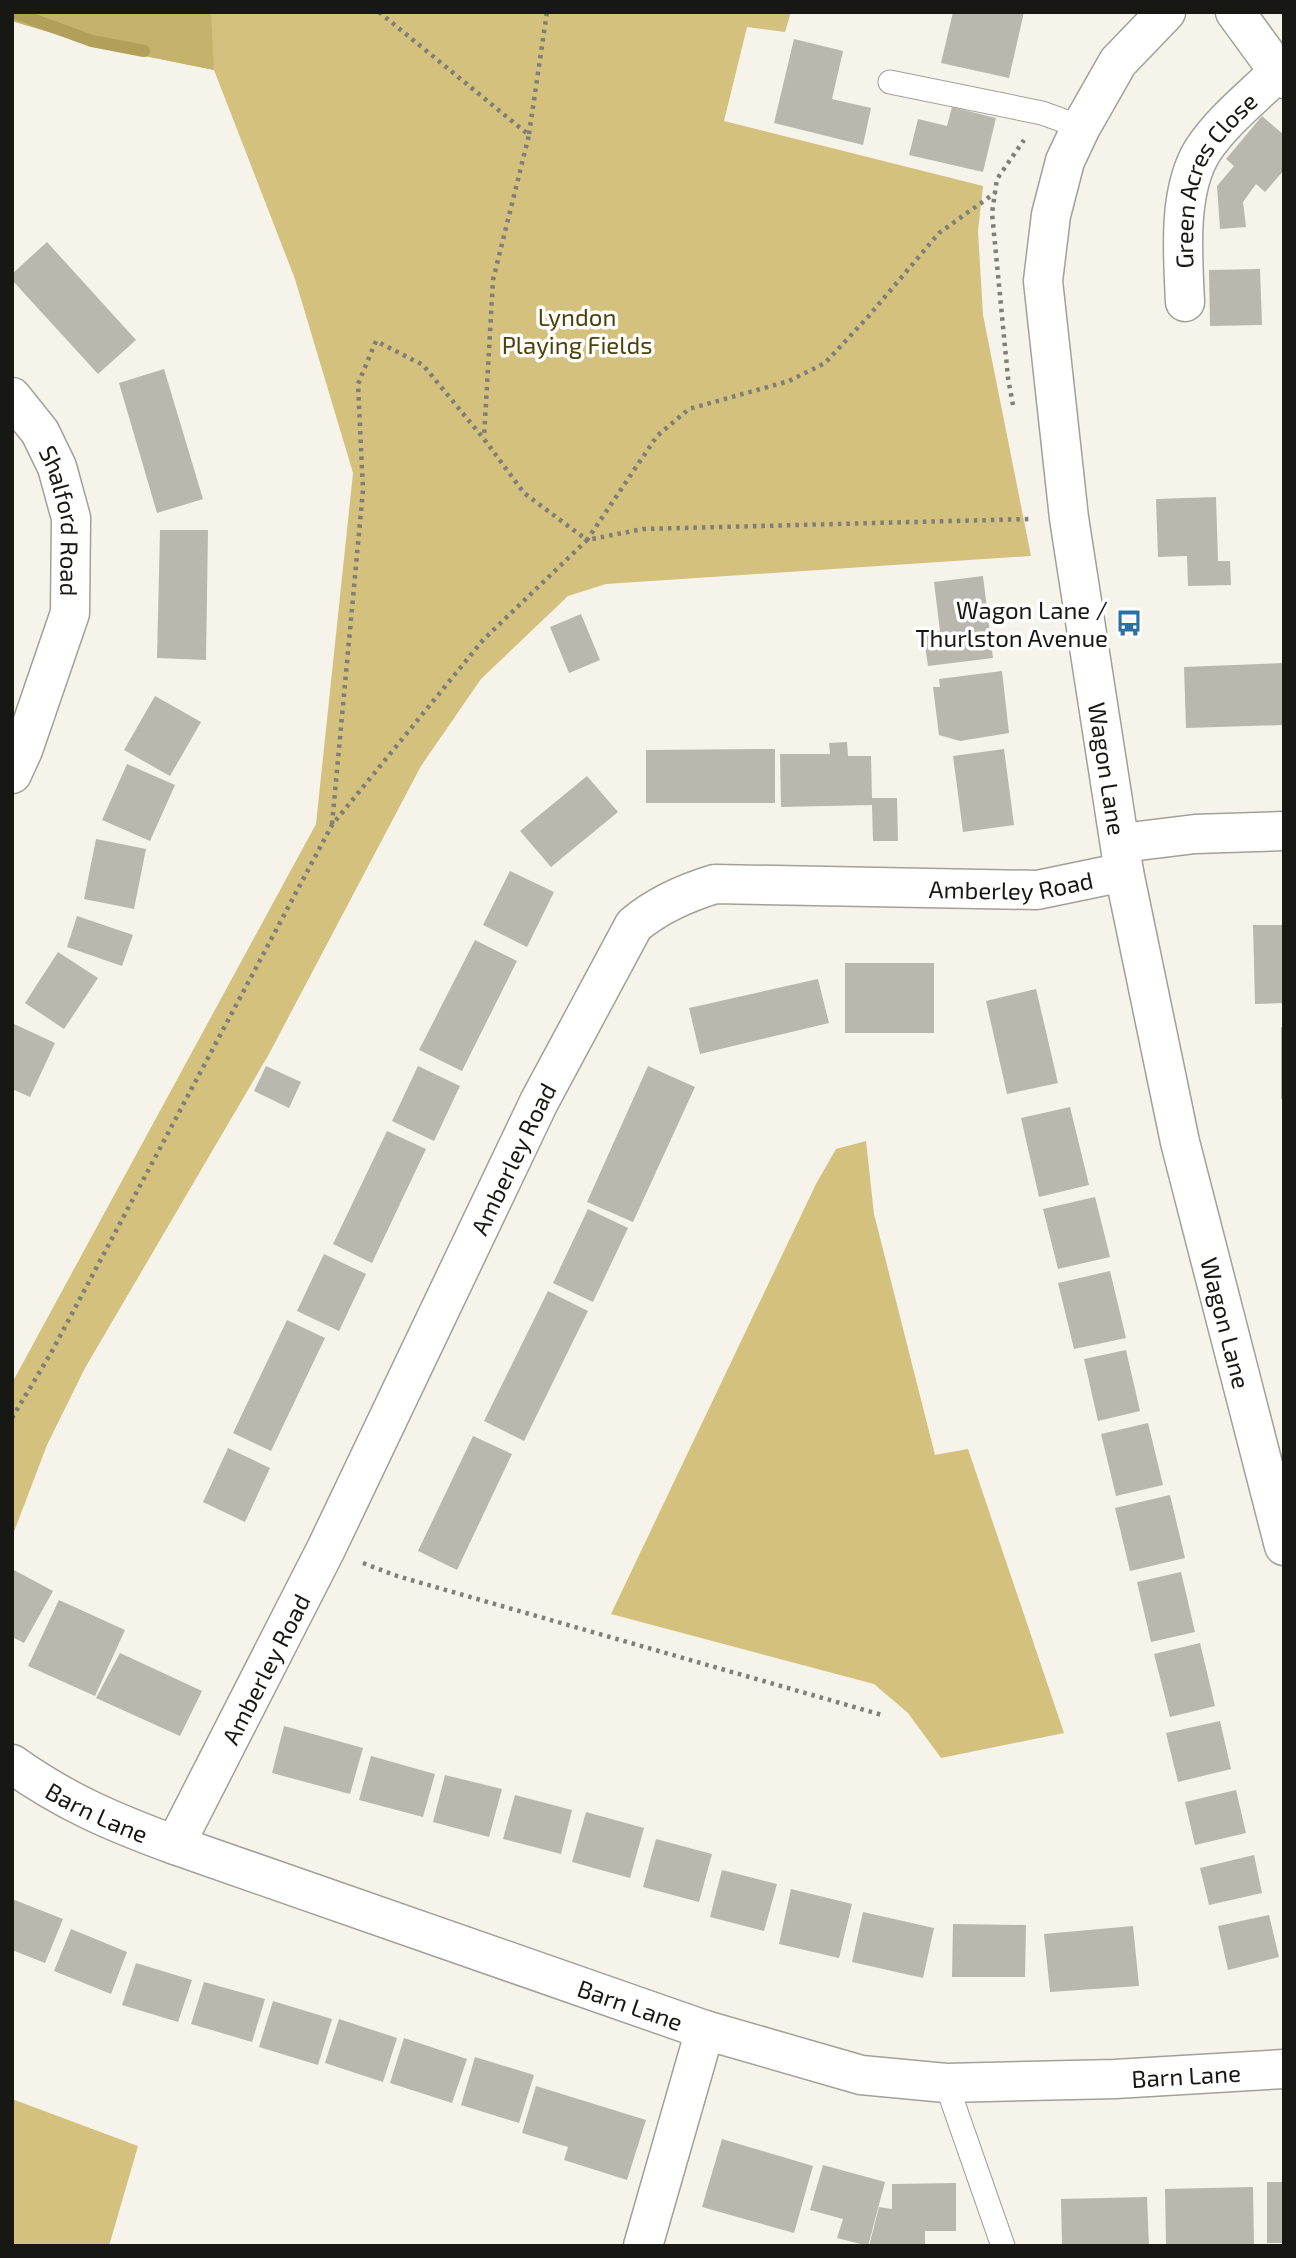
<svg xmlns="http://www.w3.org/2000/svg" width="1296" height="2258" viewBox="0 0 1296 2258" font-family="'Exo 2',sans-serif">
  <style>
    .green { fill: #d4c17d }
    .forest { fill: #c5b26d }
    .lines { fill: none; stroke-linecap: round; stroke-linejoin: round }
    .stream { stroke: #b29f5a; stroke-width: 12 }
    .building { fill: #bab7af }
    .lane-casing { stroke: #a2a097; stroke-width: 25 }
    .street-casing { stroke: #a2a097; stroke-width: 41 }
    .secondary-casing { stroke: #a2a097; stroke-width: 41 }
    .path { stroke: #7f7e78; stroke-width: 4.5; stroke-dasharray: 3.5 5; stroke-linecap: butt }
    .lane { stroke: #fff; stroke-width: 23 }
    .street { stroke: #fff; stroke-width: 38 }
    .secondary { stroke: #fff; stroke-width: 38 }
    .labels { text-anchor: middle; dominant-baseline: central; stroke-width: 7; stroke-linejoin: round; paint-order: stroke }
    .street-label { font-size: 24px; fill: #171713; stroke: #fff }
    .park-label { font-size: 24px; fill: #4e4006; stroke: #fff }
    .poi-label { font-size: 24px; fill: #171713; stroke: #fff; text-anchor: end }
  </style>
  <rect width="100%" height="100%" fill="#f6f3ea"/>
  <g class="green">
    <path d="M12,12H791L785,32L747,27L724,121L983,186L978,231L983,315L1031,556L606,584L568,596L481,679L421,766L269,1054L85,1368L47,1445L12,1537V1383L316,824L353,473L295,279L214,70L95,46L12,21Z"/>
    <path d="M866,1141L874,1214L935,1455L968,1449L1064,1733L941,1758L908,1713L874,1684L611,1614L816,1184L836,1149Z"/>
    <path d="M12,2099L138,2146L109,2246H12Z"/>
  </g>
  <path class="forest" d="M12,12H211L214,70L96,46L12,21Z"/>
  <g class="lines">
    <path class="stream" d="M12,12L92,41L144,51"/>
  </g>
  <g class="building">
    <path d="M953,12H1024L1009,78L941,63Z"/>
    <path d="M794,39L843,51L832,99L871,108L863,145L774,123Z"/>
    <path d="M952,107L996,118L983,172L909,155L918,119L947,126Z"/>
    <path d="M1262,116L1284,135V170L1265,192L1256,184L1243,202L1246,227L1220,229L1217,186L1234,166L1226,159Z"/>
    <path d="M47,242L136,340L98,374L12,280V274Z"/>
    <path d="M1260,269L1262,325L1210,326L1209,270Z"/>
    <path d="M164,369L203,499L157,513L119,383Z"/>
    <path d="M1216,497L1218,561H1230L1231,585L1188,586L1187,556L1158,557L1156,499Z"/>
    <path d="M160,530H208L206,660L157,658Z"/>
    <path d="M983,576L993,658L928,666L923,633L940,631L934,582Z"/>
    <path d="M581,614L600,660L569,673L550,627Z"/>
    <path d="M1284,663V725L1186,728L1184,667Z"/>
    <path d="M1002,671L1009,733L960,741L939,735L933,687H940L939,679Z"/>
    <path d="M155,696L201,722L170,776L124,750Z"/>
    <path d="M847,742L848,756H871L872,798H897L898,841H873L872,805L781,807L780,754H830L829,743Z"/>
    <path d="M775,749V803H646V750Z"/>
    <path d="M1004,749L1014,825L963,832L953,756Z"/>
    <path d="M127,764L175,785L150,841L102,820Z"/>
    <path d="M587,776L618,812L551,867L520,831Z"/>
    <path d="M96,839L146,849L134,909L84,899Z"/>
    <path d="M510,871L554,892L527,947L483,925Z"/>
    <path d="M77,916L133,935L122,966L67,947Z"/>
    <path d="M1253,925H1284V1003L1255,1004Z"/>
    <path d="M475,940L517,961L462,1071L419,1050Z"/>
    <path d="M58,952L98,978L64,1029L25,1003Z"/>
    <rect x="845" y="963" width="89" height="70"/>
    <path d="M818,979L829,1023L700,1054L689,1008Z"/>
    <path d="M1036,989L1058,1083L1007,1094L986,1001Z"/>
    <path d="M12,1023L55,1043L30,1097L12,1089Z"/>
    <rect x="1281" y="1027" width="3" height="72"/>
    <path d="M266,1066L301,1082L289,1108L254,1091Z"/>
    <path d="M418,1066L460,1086L434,1141L392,1121Z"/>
    <path d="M648,1066L695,1087L633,1222L587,1202Z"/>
    <path d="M1070,1107L1089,1185L1039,1197L1021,1118Z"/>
    <path d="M387,1131L426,1149L372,1263L333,1244Z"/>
    <path d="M1095,1197L1110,1257L1058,1269L1043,1209Z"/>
    <path d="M588,1209L628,1228L593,1302L553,1283Z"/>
    <path d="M324,1254L366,1274L339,1331L297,1311Z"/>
    <path d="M1110,1271L1126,1338L1074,1349L1058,1283Z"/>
    <path d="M548,1291L588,1311L524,1441L484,1421Z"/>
    <path d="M287,1320L325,1338L271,1451L233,1433Z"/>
    <path d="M1126,1350L1140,1411L1098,1421L1084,1359Z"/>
    <path d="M1148,1423L1163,1485L1116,1496L1101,1434Z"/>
    <path d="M473,1436L512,1454L457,1570L418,1551Z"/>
    <path d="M228,1448L270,1468L245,1522L203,1502Z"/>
    <path d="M1170,1495L1185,1558L1130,1571L1115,1508Z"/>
    <path d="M12,1569L53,1591L24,1643L12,1637Z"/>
    <path d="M1181,1572L1195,1632L1151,1642L1137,1582Z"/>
    <path d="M59,1600L125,1630L95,1696L28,1666Z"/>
    <path d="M1200,1643L1215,1706L1170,1717L1154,1654Z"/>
    <path d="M120,1653L202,1691L180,1736L96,1698Z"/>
    <path d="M1220,1721L1231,1769L1178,1782L1166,1733Z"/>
    <path d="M284,1726L363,1748L350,1794L272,1773Z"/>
    <path d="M371,1756L435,1774L423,1817L359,1800Z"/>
    <path d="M445,1775L502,1789L489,1837L433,1822Z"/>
    <path d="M1236,1790L1246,1833L1195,1845L1185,1802Z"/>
    <path d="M515,1795L572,1810L561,1854L503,1839Z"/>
    <path d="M586,1812L644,1828L630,1878L572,1862Z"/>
    <path d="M656,1839L712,1854L699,1902L643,1887Z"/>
    <path d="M1254,1855L1262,1893L1209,1905L1200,1868Z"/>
    <path d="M722,1870L777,1884L764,1931L710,1917Z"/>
    <path d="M791,1889L852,1904L839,1958L779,1944Z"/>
    <path d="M12,1899L63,1919L45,1963L12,1950Z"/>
    <path d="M863,1912L934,1928L923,1978L852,1962Z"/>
    <path d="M1269,1915L1279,1957L1228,1970L1218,1926Z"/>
    <path d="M953,1924L1026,1925L1025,1977H952Z"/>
    <path d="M1133,1926L1139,1986L1050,1992L1044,1934Z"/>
    <path d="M71,1929L127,1952L111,1994L54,1971Z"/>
    <path d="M136,1963L192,1980L178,2022L122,2005Z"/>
    <path d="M204,1982L265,1999L252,2042L191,2024Z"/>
    <path d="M273,2001L332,2019L318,2065L259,2047Z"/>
    <path d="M339,2019L397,2038L383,2082L325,2063Z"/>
    <path d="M404,2038L467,2059L452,2103L390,2083Z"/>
    <path d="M475,2057L534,2075L519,2123L461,2105Z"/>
    <path d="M536,2086L646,2120L627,2180L564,2160L568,2147L522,2133Z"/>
    <path d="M722,2139L813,2166L794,2233L702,2207Z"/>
    <path d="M823,2165L885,2182L868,2246L837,2238L843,2219L810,2210Z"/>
    <rect x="1267" y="2182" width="17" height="61"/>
    <path d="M956,2183V2231H925V2246H869L879,2207L892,2209V2184Z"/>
    <path d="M1253,2187L1254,2246H1166L1165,2189Z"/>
    <path d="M1147,2197L1149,2246H1062L1061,2199Z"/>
  </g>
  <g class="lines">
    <g class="lane-casing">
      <g id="lane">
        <path d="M890,82L1042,113L1081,127"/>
        <path d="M946,2083L1003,2246"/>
      </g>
    </g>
    <g class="street-casing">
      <g id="street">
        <path d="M1235,12L1284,79"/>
        <path id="s1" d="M1185,302C1183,256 1177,191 1203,150C1223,120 1253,97 1278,72"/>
        <path id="s2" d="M12,397L40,432L57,467L71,518L70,613L23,750L12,774"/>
        <path d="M1122,843L1195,834L1284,831"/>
        <path id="s3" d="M175,1845L326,1549L539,1102L634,925C658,905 685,893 715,884L1037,890L1124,872"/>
        <path d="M643,2246L705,2030"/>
      </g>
    </g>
    <g class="secondary-casing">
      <g id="secondary">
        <path id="s4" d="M1166,12L1118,62L1081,127L1065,161L1051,215L1043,281L1069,518L1124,872L1180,1142L1284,1546"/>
        <path id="s5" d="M12,1764C65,1802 115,1823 175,1845L705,2030L861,2075L946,2083L1115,2079L1284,2069"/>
      </g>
    </g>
    <g class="path">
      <path d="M379,12L529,135L493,280L484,438"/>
      <path d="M529,134L547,12"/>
      <path d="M1013,405L1008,378L992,213L997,179L1024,140"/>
      <path d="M332,824L363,490L358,384L376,341L423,365L484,439L524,493L587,540L657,436L689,409L789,381L825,363L867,318L939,233L995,193"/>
      <path d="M12,1418L51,1353L332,825L483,640L587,540L643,529L1030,519"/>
      <path d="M363,1563L397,1576L882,1715"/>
    </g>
    <use href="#lane" class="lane"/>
    <use href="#street" class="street"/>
    <use href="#secondary" class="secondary"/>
  </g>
  <defs>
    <g id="bus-bare" transform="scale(2.1)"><path d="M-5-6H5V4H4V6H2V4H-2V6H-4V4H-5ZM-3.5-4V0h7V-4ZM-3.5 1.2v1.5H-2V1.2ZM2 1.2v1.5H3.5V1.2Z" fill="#2a70a5" stroke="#fff" stroke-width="2.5" paint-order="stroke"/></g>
  </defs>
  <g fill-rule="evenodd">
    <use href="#bus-bare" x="1129" y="623"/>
  </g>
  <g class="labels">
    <g class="street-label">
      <text stroke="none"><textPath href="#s1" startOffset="131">Green Acres Close</textPath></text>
      <text stroke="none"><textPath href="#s2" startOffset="138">Shalford Road</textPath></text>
      <text stroke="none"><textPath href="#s4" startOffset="796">Wagon Lane</textPath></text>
      <text stroke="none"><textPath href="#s3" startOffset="1416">Amberley Road</textPath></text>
      <text stroke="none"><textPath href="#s3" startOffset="765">Amberley Road</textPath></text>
      <text stroke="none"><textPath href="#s4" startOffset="1363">Wagon Lane</textPath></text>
      <text stroke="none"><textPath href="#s3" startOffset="198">Amberley Road</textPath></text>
      <text stroke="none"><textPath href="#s5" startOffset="98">Barn Lane</textPath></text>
      <text stroke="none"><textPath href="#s5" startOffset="665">Barn Lane</textPath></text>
      <text stroke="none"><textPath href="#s5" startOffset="1232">Barn Lane</textPath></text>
    </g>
    <g class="park-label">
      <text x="577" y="316">Lyndon<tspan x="577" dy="28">Playing Fields</tspan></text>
    </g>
    <g class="poi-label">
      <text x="1108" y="609">Wagon Lane /<tspan x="1108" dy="28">Thurlston Avenue</tspan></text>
    </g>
  </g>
  <rect width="1296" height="2258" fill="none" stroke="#171713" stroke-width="28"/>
</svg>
